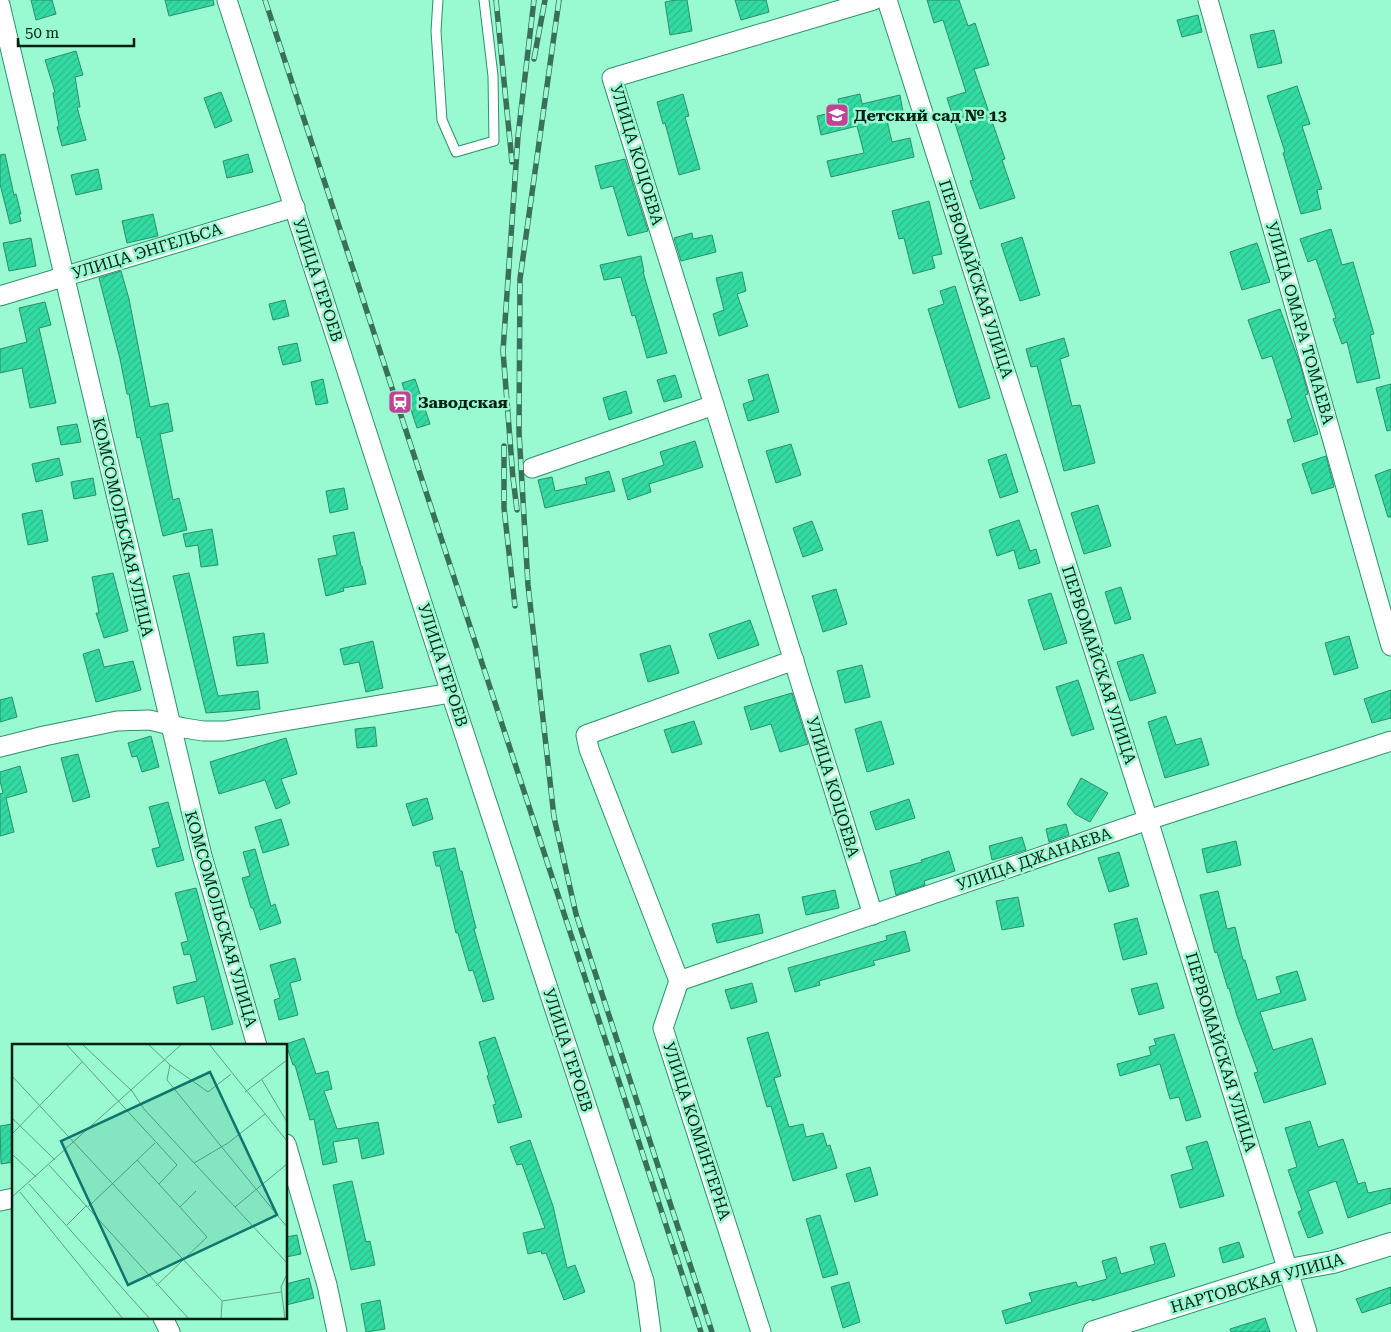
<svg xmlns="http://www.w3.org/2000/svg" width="1391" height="1332" viewBox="0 0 1391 1332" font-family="'Roboto Serif',serif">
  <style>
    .building { fill: url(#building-hatch); stroke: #2b906c }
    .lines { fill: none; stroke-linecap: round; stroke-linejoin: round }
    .service-casing { stroke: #2d916d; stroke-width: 11 }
    .minor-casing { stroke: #2d916d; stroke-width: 21 }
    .tertiary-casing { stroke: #2d916d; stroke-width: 24 }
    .service { stroke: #fff; stroke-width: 9 }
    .minor { stroke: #fff; stroke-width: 19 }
    .tertiary { stroke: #fff; stroke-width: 22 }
    .rail-casing { stroke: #39705a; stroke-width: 5.5 }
    .rail { stroke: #99f9d0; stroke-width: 4; stroke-dasharray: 11; stroke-linecap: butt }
    .labels { text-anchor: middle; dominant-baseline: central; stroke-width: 5; stroke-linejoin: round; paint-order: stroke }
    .poi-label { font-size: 16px; font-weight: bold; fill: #011f14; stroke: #99f9d0; text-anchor: start }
    .street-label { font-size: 16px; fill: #011f14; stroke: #99f9d0 }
    .inset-road { fill: none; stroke: #5ca285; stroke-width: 1 }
    .view { fill: #0f766e; fill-opacity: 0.15; stroke: #0f766e; stroke-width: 2.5 }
    .inset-edge { fill: none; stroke: #011f14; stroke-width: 2.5 }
  </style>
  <defs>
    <pattern id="building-hatch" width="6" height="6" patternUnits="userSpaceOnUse" patternTransform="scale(1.25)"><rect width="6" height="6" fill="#33dba3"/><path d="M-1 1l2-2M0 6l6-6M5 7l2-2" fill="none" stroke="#2bbc8b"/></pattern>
  </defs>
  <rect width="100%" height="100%" fill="#99f9d0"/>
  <g class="building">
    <path d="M31,0H52L56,14L36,20Z"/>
    <path d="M165,0H213L214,5L169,16Z"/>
    <path d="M675,0H687L692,31L670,35L665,2Z"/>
    <path d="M735,0H766L769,12L741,20Z"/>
    <path d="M927,0H959L968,26L975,23L989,65L974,69L1005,159L1002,160L1015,198L980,209L970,181L973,180L947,98L966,92L943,20L934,23Z"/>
    <path d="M1198,15L1202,32L1182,37L1177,20Z"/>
    <path d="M1274,30L1282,63L1258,68L1250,35Z"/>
    <path d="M76,51L83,75L75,77L80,107H77L86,140L62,146L57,127L59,126L53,93L55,92L45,60Z"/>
    <path d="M1297,86L1310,124L1302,126L1322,189L1317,190L1321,209L1301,214L1283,153L1285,152L1267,96Z"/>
    <path d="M221,92L232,121L215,128L204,98Z"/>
    <path d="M683,94L689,116L685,117L700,169L679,175L665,123L663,124L657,102Z"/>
    <path d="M860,94L862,104L900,95L903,112L886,116L892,142L910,138L914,157L831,177L827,161L864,153L857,126L821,135L817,116L840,111L838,99Z"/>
    <path d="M5,154L14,195L16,194L21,214H19L21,221L10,224L0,184V155Z"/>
    <path d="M248,154L253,172L227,178L223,161Z"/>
    <path d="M625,159L648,231L628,236L613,186L601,189L595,166Z"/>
    <path d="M98,169L102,189L76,195L71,175Z"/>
    <path d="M929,201L942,254L932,256L935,268L913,274L904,238L899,239L892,211Z"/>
    <path d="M153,214L158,236L127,243L122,221Z"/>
    <path d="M1331,229L1342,265L1353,262L1374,334L1370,335L1380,378L1357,383L1347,342L1342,344L1333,319L1336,318L1316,259L1308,262L1300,239Z"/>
    <path d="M692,233L693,239L712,235L716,252L681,261L674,238Z"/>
    <path d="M1022,237L1040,295L1020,301L1001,244Z"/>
    <path d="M31,238L36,266L9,271L3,243Z"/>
    <path d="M1257,243L1270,282L1242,290L1230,252Z"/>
    <path d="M641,256L644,272H643L667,353L647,358L635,315L632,316L621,277L604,280L600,265Z"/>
    <path d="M121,271L129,299L150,407L168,403L173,431L160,434L173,500L179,498L187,530L163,536L140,437L137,438L129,394H127L120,359L99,278Z"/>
    <path d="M742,272L746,291L737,294L748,326L719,336L713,314L724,310L716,278Z"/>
    <path d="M955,286L990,398L959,408L928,309L944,304L940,291Z"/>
    <path d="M285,300L289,316L273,320L269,304Z"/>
    <path d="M45,302L51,325L39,328L56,403L30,408L22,368L0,373V349L27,342L19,308Z"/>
    <path d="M1280,309L1300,364L1308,394L1305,395L1318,434L1294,442L1287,420L1292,418L1272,356L1262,359L1248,320Z"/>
    <path d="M1064,338L1069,356L1060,359L1072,406L1080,405L1095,463L1064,471L1037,366L1031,367L1026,349Z"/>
    <path d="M297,343L301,361L283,365L278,347Z"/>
    <path d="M768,374L779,412L748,421L743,404L754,400L748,380Z"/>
    <path d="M675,375L682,397L664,402L657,380Z"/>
    <path d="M323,379L328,403L316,405L311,382Z"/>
    <path d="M415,379L430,424L417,428L402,383Z"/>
    <path d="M1391,384V430L1387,431L1376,388Z"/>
    <path d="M626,391L632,413L609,420L603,398Z"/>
    <path d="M77,424L81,442L61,445L57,427Z"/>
    <path d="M695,441L703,467L649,484L651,492L628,500L622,479L664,465L660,452Z"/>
    <path d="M791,444L801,475L776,483L766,451Z"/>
    <path d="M1006,454L1018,492L1000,498L988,460Z"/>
    <path d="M1326,456L1334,487L1312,494L1302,464Z"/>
    <path d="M59,458L63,475L36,482L32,464Z"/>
    <path d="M1391,469V517H1388L1375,475Z"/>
    <path d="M609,471L615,491L545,508L538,480L552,477L555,491L587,484L585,478Z"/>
    <path d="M93,478L96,495L74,499L71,482Z"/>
    <path d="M344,488L348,509L330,513L326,491Z"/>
    <path d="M1098,505L1111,546L1084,554L1071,513Z"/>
    <path d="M42,510L48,541L28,545L22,514Z"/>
    <path d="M1019,520L1030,551L1036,549L1040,563L1019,569L1014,550L997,556L989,530Z"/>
    <path d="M812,521L823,550L803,557L793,528Z"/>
    <path d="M212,529L218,565L201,567L198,545L186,547L183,534Z"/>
    <path d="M354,532L361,566H362L366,584L343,588L344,591L326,596L318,559L337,555L333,536Z"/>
    <path d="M113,573L128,631L104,638L96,613H99L92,577Z"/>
    <path d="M189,573L218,696L258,691L260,709L206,713L173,576Z"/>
    <path d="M1121,587L1131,619L1115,624L1105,592Z"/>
    <path d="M836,589L847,624L823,632L812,596Z"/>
    <path d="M1051,593L1067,643L1044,650L1028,600Z"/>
    <path d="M750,620L759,645L718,659L709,634Z"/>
    <path d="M264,633L268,663L237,666L233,637Z"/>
    <path d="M1349,636L1358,668L1334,675L1325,643Z"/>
    <path d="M373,641L383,688L366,692L359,662L344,665L340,649Z"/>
    <path d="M670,645L679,673L648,682L640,654Z"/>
    <path d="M99,649L104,667L133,661L141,690L96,702L83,654Z"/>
    <path d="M1143,654L1156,693L1130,701L1117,662Z"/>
    <path d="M862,665L870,697L845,703L837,671Z"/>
    <path d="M1078,680L1094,729L1072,736L1056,687Z"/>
    <path d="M1391,690V718L1372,723L1364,699Z"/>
    <path d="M792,693L808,744L780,752L771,724L751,730L744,707Z"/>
    <path d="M12,697L17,717L0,722V700Z"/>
    <path d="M1166,716L1176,745L1201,738L1209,765L1165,778L1148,722Z"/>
    <path d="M694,721L702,744L672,753L664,730Z"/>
    <path d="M881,721L894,764L867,772L855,729Z"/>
    <path d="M375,727L377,746L357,748L355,729Z"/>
    <path d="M151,736L159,767L142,772L137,756L132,757L128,743Z"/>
    <path d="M286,738L297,774L281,779L290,803L276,809L265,780L219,794L210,762Z"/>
    <path d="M78,754L90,797L73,802L61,758Z"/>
    <path d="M20,766L27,792L6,798L14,832L0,836V794L3,793L0,781V772Z"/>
    <path d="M1081,778L1108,793L1090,822L1075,814L1067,804Z"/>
    <path d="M427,798L433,819L413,826L406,804Z"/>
    <path d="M909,799L915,818L876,830L870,812Z"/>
    <path d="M168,802L184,860L157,867L152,849L160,847L149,807Z"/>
    <path d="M281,819L289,845L263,853L255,827Z"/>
    <path d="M1066,824L1069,835L1049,842L1046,829Z"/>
    <path d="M1022,837L1026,850L992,860L989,846Z"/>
    <path d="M1236,841L1241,865L1207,873L1202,849Z"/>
    <path d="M455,848L460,871H462L470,905L476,928L474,929L494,999L483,1002L473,970L469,971L458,933H456L440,866H436L433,852Z"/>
    <path d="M255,849L271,906L275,904L281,923L260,930L253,908H251L242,878L250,876L243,852Z"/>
    <path d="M949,851L955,871L924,881L925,885L896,895L890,871L922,862L921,860Z"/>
    <path d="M1119,852L1129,886L1109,892L1098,858Z"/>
    <path d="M196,888L233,1024L212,1030L204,996L177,1004L173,987L197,981L190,954L184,955L181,943L188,941L175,893Z"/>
    <path d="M835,890L839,908L806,915L802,897Z"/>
    <path d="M1218,891L1227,929L1235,927L1243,960H1245L1257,1000L1281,993L1276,977L1297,971L1306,1000L1260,1012L1273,1050L1312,1038L1326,1084L1264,1103L1254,1073L1258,1072L1237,1016L1229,988L1228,989L1217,952L1215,953L1200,895Z"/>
    <path d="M1018,897L1024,926L1002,930L996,901Z"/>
    <path d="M759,914L763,933L717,943L712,924Z"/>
    <path d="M1137,918L1147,954L1123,960L1114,924Z"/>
    <path d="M905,931L910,951L873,961L875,965L819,981L820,985L795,992L788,968L887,940L886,936Z"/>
    <path d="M295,958L301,980L290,983L298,1015L279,1020L274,1000L280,998L270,965Z"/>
    <path d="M752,983L757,1002L731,1009L725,990Z"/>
    <path d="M1157,983L1164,1008L1139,1015L1131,989Z"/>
    <path d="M768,1032L781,1076L774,1078L789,1127L803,1124L806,1137L823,1133L827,1146L830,1145L837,1168L793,1181L771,1106L767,1107L747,1038Z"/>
    <path d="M1174,1034L1201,1117L1186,1121L1179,1097L1170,1099L1160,1064L1120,1076L1117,1064L1151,1055L1149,1047L1156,1045L1154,1039Z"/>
    <path d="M495,1037L522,1117L498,1123L493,1105L496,1104L487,1076L489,1075L479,1042Z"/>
    <path d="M304,1038L316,1074L328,1071L332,1089L324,1091L337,1129L378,1122L384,1154L362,1159L358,1138L333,1142L337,1162L323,1165L314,1119L310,1120L295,1065H293L286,1044Z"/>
    <path d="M1310,1121L1318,1147L1343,1139L1358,1184L1365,1182L1368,1193L1391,1188V1203L1348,1218L1336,1181L1308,1191L1323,1233L1308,1238L1298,1212L1302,1210L1288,1170L1297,1167L1285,1128Z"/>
    <path d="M12,1124L14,1162L1,1164L0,1126Z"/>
    <path d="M530,1140L553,1206L567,1268L575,1265L585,1292L564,1300L546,1253L542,1254L541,1251L528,1254L523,1233L545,1228L522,1164L517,1165L510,1147Z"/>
    <path d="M1207,1141L1224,1196L1180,1208L1171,1175L1193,1169L1186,1147Z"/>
    <path d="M870,1167L878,1195L855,1202L846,1174Z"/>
    <path d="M352,1181L366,1242L370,1241L375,1265L351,1270L333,1185Z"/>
    <path d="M820,1215L838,1274L823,1278L806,1219Z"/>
    <path d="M297,1235L301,1254L286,1257V1237Z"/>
    <path d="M1239,1242L1244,1257L1223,1263L1219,1248Z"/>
    <path d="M1165,1243L1175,1276L1092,1301V1299L1006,1324L1002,1311L1032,1302L1029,1293L1076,1282L1078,1287L1107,1279L1102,1261L1116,1257L1121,1274L1155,1264L1150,1247Z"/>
    <path d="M309,1278L314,1298L286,1305V1284Z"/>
    <path d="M849,1282L860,1322L843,1328L831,1287Z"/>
    <path d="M1391,1287V1303L1362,1313L1356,1299Z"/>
    <path d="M380,1300L385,1329L366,1332L361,1304Z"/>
    <path d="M1265,1318L1270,1332H1231L1230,1329Z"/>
  </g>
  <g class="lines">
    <g class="service-casing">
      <path id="service" d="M438,0L436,31L442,120L456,152L494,141L493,76L484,0"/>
    </g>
    <g class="minor-casing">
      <g id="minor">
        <path d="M227,0L451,693L644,1281L651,1332"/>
        <path d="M887,0L1148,820L1307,1332"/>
        <path d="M1208,0L1391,646"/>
        <path d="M0,5L202,856L257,1046"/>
        <path d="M0,296L295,207"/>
        <path d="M532,468L714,405"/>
        <path d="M0,747L44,736L117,721L149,720L184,728L203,731H225L451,693"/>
        <path d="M873,915L612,78L874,0"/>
        <path d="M679,981L1148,820L1391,741"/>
        <path d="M286,1144L327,1285L337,1332"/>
        <path d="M0,1201L14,1198"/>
        <path d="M163,1318L170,1332"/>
        <path d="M761,1332L663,1028L679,981L589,749L586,735L794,660"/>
      </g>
    </g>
    <g class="tertiary-casing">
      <path id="tertiary" d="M1094,1332L1289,1270L1333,1262L1391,1244"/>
    </g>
    <use href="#service" class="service"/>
    <use href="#minor" class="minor"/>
    <use href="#tertiary" class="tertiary"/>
    <g class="rail-casing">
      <g id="rail">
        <path d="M265,0L701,1332"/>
        <path d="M496,0L512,162"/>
        <path d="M559,0L520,279L519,432L528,585L554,817L576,914L712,1332"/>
        <path d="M534,59L545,0"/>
        <path d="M504,446V508L515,606"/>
        <path d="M517,510L513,478L503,351L518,136L534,0"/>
      </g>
    </g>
    <use href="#rail" class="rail"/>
  </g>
  <defs>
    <g id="school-square" transform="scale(1.25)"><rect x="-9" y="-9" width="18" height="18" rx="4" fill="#c14494" stroke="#99f9d0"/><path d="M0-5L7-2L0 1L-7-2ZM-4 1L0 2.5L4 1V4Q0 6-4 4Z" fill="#fff"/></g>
    <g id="station-square" transform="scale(1.25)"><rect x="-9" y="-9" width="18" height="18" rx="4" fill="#c14494" stroke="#99f9d0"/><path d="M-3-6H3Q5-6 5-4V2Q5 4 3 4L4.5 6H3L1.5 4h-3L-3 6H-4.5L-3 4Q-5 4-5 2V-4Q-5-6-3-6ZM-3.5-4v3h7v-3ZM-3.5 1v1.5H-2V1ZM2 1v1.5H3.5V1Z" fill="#fff"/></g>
  </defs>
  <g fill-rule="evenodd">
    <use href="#school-square" x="837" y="115"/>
    <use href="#station-square" x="400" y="402"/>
  </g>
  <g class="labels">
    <g class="poi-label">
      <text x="854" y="115">Детский сад № 13</text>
      <text x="418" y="402">Заводская</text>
    </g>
    <g class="street-label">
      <text transform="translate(637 155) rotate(73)">УЛИЦА КОЦОЕВА</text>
      <text transform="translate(147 251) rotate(-17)">УЛИЦА ЭНГЕЛЬСА</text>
      <text transform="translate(976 279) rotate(72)">ПЕРВОМАЙСКАЯ УЛИЦА</text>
      <text transform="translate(318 280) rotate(72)">УЛИЦА ГЕРОЕВ</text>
      <text transform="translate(1300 323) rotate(74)">УЛИЦА ОМАРА ТОМАЕВА</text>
      <text transform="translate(123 527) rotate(77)">КОМСОМОЛЬСКАЯ УЛИЦА</text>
      <text transform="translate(443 665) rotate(72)">УЛИЦА ГЕРОЕВ</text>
      <text transform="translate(1099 665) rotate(72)">ПЕРВОМАЙСКАЯ УЛИЦА</text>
      <text transform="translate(833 787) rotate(73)">УЛИЦА КОЦОЕВА</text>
      <text transform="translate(1034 859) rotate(-19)">УЛИЦА ДЖАНАЕВА</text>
      <text transform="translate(221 919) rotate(74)">КОМСОМОЛЬСКАЯ УЛИЦА</text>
      <text transform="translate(568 1050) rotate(72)">УЛИЦА ГЕРОЕВ</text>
      <text transform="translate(1221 1052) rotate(73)">ПЕРВОМАЙСКАЯ УЛИЦА</text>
      <text transform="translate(697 1131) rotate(72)">УЛИЦА КОМИНТЕРНА</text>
      <text transform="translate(1257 1283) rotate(-16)">НАРТОВСКАЯ УЛИЦА</text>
    </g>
  </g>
  <g transform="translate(12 1044)">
    <rect width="275" height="275" fill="#99f9d0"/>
    <path class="inset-road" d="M54,0L165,121L147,140M70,0L120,47L132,65L275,219M136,0L158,21L155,36L275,183M197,0L275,97M158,21L196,48L219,30M0,32L210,257M250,36L275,78M233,48L275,16M0,74L43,116M0,90L70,18M0,110L24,133M125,116L195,193L144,242M182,119L216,99L253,70M37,121L177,275M17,140L138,275M8,148L111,275M0,153L170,0M76,163L143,99M168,163L184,147M223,163L275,120M55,181L75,161M210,257L269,248M209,275L210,257M273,275L269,243L275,230"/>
    <path class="view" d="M198,28L265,171L116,241L49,97Z"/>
    <rect width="275" height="275" class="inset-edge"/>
  </g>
  <path d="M18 38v8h116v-8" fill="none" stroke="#011f14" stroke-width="2.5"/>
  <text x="25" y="38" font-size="15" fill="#011f14" stroke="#99f9d0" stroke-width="4" paint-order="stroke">50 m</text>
</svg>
